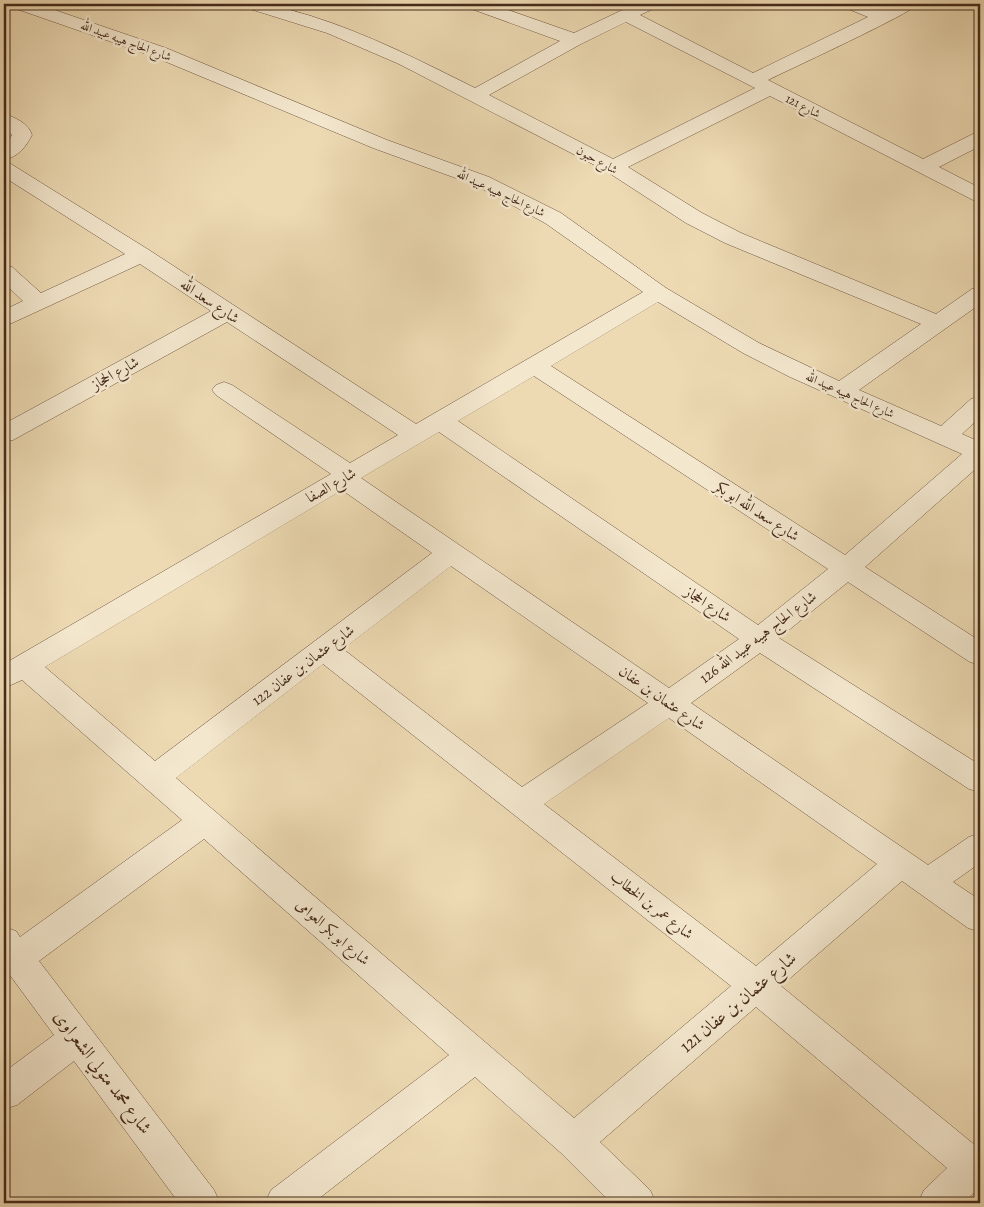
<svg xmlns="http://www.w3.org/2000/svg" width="984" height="1207" viewBox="0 0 984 1207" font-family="Alegreya,Amiri,serif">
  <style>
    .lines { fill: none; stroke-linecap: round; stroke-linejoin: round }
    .minor-casing { stroke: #705641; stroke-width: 1 }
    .minor { fill: #f3e7ce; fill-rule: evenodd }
    .labels { text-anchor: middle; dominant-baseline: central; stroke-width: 5; stroke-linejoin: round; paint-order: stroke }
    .far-street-label { font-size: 12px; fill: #462a1b; stroke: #f3e7ce }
    .street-label { font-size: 15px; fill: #462a1b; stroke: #f3e7ce }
    .near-street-label { font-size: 18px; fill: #462a1b; stroke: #f3e7ce }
  </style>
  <rect width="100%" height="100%" fill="#eddab3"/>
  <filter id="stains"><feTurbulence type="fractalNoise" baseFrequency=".004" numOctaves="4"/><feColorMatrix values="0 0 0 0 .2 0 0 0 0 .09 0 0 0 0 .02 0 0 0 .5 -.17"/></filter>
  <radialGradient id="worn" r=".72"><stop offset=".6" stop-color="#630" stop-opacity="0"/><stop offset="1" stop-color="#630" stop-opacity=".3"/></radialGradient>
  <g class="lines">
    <g class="minor-casing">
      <g id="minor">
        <path d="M11,4H37L166,48L387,140L489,177L561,213L666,288L759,343L839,381L921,324L725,243L686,223L606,171L399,64L327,33L247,8L244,4C270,2 286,9 311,16C368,34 421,61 475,88L560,41L469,8L466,4H491L574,33L635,4H658L655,8L640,15L753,73L868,17L846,8L843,4H867L883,10L895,4H918C912,13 788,70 768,80L923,159L973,134L980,132V146L939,167L980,188V202L973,200L770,96L628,167L702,213L741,233L936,314L972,289L980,287V304L859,390L941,426L971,399L980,396V417L962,434L980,442V465L865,567L980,641V665L970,662L848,582L779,638L980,765V792L969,789L760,653L691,703L928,865L969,837L980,833V863L953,882L980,900V932L968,928L902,881L781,986L976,1146L980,1145V1187L963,1203H918L924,1190L947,1168L756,1007L600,1142L650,1190L656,1203H611L561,1153L475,1077L313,1203H265L271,1190L449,1055L204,839L39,961L214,1190L220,1203H179L74,1061L17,1105L4,1109V1072L54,1035L4,967V927L16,931L20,937L182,820L22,680L4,688V664L331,474L216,395L212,390L216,385L224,382L232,385L350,463L398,435L227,322L13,440L4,442V424L211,311L140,264L12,323L4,325V310L23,301L4,283V265L12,267L41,293L125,254L4,177V162L11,164L149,250L416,424L643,292L545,223L475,185L373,148L152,56L14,8ZM626,22L755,88L613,159L489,95L581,44ZM658,302L743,353L790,377L962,454L845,555L551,366ZM534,376L828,569L758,625L458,421ZM439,432L739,639L669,688L361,478ZM342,490L432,553L155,761L45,667ZM451,566L648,703L522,787L343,649ZM323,664L731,986L574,1118L176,778ZM669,718L877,864L756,966L544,804Z"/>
        <path d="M4,114C15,117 29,124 32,135C25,148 19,156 4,160V145L8,142L12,135L4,129Z"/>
      </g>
    </g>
    <use href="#minor" class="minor"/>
  </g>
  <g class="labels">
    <g class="far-street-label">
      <text transform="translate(126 41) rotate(20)">شارع الحاج هيبه عبيد الله</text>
      <text transform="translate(803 106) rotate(27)">شارع 121</text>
      <text transform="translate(597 160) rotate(29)">شارع حبون</text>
      <text transform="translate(501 193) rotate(25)">شارع الحاج هيبه عبيد الله</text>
      <text transform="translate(850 395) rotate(24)">شارع الحاج هيبه عبيد الله</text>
    </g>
    <g class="street-label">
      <text transform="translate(210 301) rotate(34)">شارع سعد الله</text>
      <text transform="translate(115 373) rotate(-29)">شارع الحجاز</text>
      <text transform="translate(331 485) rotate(-30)">شارع الصفا</text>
      <text transform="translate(757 511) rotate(33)">شارع سعد الله ابو بكر</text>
      <text transform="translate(708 604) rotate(34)">شارع الحجاز</text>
      <text transform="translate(758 637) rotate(-37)">شارع الحاج هيبه عبيد الله 126</text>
      <text transform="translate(303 665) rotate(-37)">شارع عثمان بن عفان 122</text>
      <text transform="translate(662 698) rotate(35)">شارع عثمان بن عفان</text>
      <text transform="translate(652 905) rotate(38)">شارع عمر بن الخطاب</text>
      <text transform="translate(333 932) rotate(41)">شارع ابو بكر العوامى</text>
    </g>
    <g class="near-street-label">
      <text transform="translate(738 1002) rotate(-40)">شارع عثمان بن عفان 121</text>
      <text transform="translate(103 1072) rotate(53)">شارع محمد متولي الشعراوى</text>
    </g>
  </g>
  <rect width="984" height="1207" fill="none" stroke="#eddab3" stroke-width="20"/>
  <rect x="5" y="5" width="974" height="1197" fill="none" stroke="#462a1b" stroke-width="2.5"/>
  <rect x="10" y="10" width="964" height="1187" fill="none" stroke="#462a1b"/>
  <rect width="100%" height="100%" filter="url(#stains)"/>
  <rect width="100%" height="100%" fill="url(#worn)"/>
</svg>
